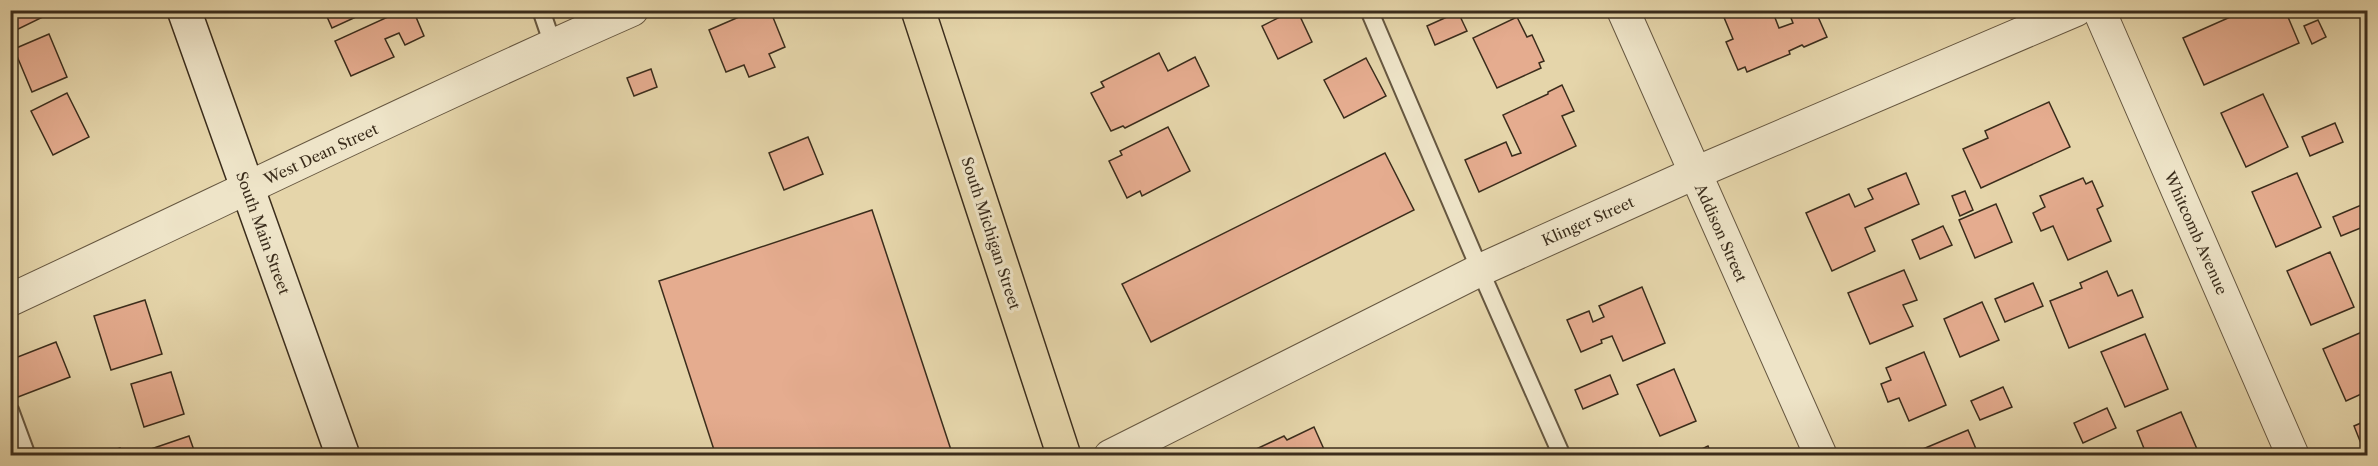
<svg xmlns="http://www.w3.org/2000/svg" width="2378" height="466" viewBox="0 0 2378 466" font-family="'Libre Caslon Text',serif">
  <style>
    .building { fill: #e5ac8f; stroke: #3b2d1c; stroke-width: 1.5 }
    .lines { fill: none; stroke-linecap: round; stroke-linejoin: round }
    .lane-casing { stroke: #665740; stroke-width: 20 }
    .street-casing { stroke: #665740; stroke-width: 34 }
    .secondary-casing { stroke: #3b2d1c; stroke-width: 36 }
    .primary-casing { stroke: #3b2d1c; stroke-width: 36 }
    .lane { stroke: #eee4c8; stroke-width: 16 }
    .street { stroke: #eee4c8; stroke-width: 32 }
    .secondary { stroke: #eee4c8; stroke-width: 33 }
    .primary { stroke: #e5d5aa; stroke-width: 33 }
    .labels { text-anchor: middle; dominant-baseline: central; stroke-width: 6; stroke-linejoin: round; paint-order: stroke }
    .street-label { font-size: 15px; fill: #3b2d1c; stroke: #eee4c8 }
  </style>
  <rect width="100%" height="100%" fill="#e5d5aa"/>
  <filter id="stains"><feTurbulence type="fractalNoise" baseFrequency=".00333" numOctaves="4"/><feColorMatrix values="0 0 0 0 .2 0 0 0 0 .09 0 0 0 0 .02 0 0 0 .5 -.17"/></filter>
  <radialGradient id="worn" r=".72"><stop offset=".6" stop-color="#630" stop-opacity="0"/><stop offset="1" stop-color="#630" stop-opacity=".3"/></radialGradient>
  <g class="building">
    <path d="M10,10H45L47,15L10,33Z"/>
    <path d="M324,10H369V11L332,28Z"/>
    <path d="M403,10H413L424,36L405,45L399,33L385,39L394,57L351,76L335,41Z"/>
    <path d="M755,10H770L785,47L769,54L775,67L749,77L744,65L726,72L709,30Z"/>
    <path d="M1294,10H1297L1312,42L1278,59L1262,26Z"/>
    <path d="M1733,10H1772L1779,28L1793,23L1789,13L1795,10H1815L1827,37L1804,47L1802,45L1789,51L1790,54L1747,72L1745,67L1738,70L1726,42L1733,39L1723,15Z"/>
    <path d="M2246,10H2285L2299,43L2204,85L2183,38Z"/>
    <path d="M1458,12L1467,31L1435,45L1427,26Z"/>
    <path d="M1517,17L1527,37L1532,35L1544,61L1539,63L1541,68L1497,88L1473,38Z"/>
    <path d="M2318,20L2326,37L2312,44L2304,26Z"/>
    <path d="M49,34L67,77L32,92L14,49Z"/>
    <path d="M1159,53L1168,71L1195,57L1209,86L1125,128L1123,126L1111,131L1091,93L1104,87L1101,82Z"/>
    <path d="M1366,58L1386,96L1344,118L1324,80Z"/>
    <path d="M651,69L657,87L634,96L627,78Z"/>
    <path d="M1562,85L1574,111L1562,116L1576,146L1479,192L1465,160L1506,142L1512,156L1521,153L1503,115L1548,94V92Z"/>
    <path d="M67,93L89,137L53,155L31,111Z"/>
    <path d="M2263,94L2288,147L2246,167L2221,113Z"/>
    <path d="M2049,102L2070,147L1981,188L1963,149L1988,138L1985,131Z"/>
    <path d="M2335,123L2343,142L2310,156L2302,137Z"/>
    <path d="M1168,127L1190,171L1142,196L1140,191L1127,198L1109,161L1122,155L1120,151Z"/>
    <path d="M808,137L823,174L784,190L769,153Z"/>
    <path d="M1385,153L1414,210L1151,342L1122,284Z"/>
    <path d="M1906,173L1919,204L1865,228L1875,251L1832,271L1806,213L1849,194L1855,207L1873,199L1868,189Z"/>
    <path d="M2297,173L2321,227L2276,247L2252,192Z"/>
    <path d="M2083,178L2086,184L2092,181L2103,206L2097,209L2111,241L2068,260L2053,226L2041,231L2033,213L2045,207L2040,196Z"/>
    <path d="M1965,191L1973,210L1960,216L1952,196Z"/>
    <path d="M2366,203L2368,225L2341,236L2333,217Z"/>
    <path d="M1996,204L2012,242L1975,258L1959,220Z"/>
    <path d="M872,210L953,456H716L659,281Z"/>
    <path d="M1943,226L1952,245L1920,259L1912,240Z"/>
    <path d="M2330,252L2354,307L2311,325L2287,271Z"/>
    <path d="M1904,270L1917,300L1903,305L1913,326L1870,344L1848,293Z"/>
    <path d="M2107,271L2118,296L2132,290L2143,317L2069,348L2050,301L2082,288L2080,283Z"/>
    <path d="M2033,283L2043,306L2005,322L1995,299Z"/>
    <path d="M1642,287L1665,343L1623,361L1612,336L1601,340L1602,343L1581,352L1567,320L1589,311L1593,322L1604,317L1599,306Z"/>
    <path d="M145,300L162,354L111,370L94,316Z"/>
    <path d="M1982,302L1999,340L1960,357L1944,319Z"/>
    <path d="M2362,332L2368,344V391L2346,401L2323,349Z"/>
    <path d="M2145,334L2168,389L2125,407L2101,352Z"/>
    <path d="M56,342L70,377L18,397L10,377V360Z"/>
    <path d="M1924,352L1946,405L1909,421L1899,398L1888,402L1881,384L1891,380L1886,368Z"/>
    <path d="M1674,369L1696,421L1660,436L1637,385Z"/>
    <path d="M171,372L184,414L144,427L131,384Z"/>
    <path d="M1610,375L1618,394L1583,409L1575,390Z"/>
    <path d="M2003,387L2012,407L1980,420L1971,401Z"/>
    <path d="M2107,408L2116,428L2083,443L2074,423Z"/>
    <path d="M2181,412L2200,456H2147L2137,431Z"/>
    <path d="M2368,420V456H2366L2354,426Z"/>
    <path d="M1314,427L1327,456H1252V451L1284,436L1287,440Z"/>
    <path d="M1968,430L1979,456H1926L1923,449Z"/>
    <path d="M189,436L196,456H150L153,454L151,449Z"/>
    <path d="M1708,446L1712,456H1687Z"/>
    <path d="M120,448L123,456H97Z"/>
  </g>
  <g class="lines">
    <g class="lane-casing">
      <g id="lane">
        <path d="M541,10L553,45"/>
        <path d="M1369,10L1480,270L1562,456"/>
        <path d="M10,410L27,456"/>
      </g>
    </g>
    <g class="street-casing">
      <g id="street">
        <path d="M1623,10L1821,456"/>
        <path d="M2099,10L2293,456"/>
        <path d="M10,300C218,203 423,102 632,10"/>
        <path d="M1110,456L1480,270L1695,173L2076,10"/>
      </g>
    </g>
    <g class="secondary-casing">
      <path id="secondary" d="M184,10L343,456"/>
    </g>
    <g class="primary-casing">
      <path id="primary" d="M918,10L1064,456"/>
    </g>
    <use href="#lane" class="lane"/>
    <use href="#street" class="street"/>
    <use href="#secondary" class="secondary"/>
    <use href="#primary" class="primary"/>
  </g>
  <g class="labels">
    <g class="street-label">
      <text transform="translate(321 154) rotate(-25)">West Dean Street</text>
      <text transform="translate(1588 221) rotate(-24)">Klinger Street</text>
      <text transform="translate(263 233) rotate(70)">South Main Street</text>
      <text transform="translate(991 233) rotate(72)">South Michigan Street</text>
      <text transform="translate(1721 233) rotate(66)">Addison Street</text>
      <text transform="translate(2196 233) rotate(66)">Whitcomb Avenue</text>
    </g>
  </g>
  <rect width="2378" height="466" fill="none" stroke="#e5d5aa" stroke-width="36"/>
  <rect x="12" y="12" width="2354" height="442" fill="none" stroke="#3b2d1c" stroke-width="3"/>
  <rect x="18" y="18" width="2342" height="430" fill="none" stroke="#3b2d1c" stroke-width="1.5"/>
  <rect width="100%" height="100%" filter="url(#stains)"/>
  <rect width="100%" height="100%" fill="url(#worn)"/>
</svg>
